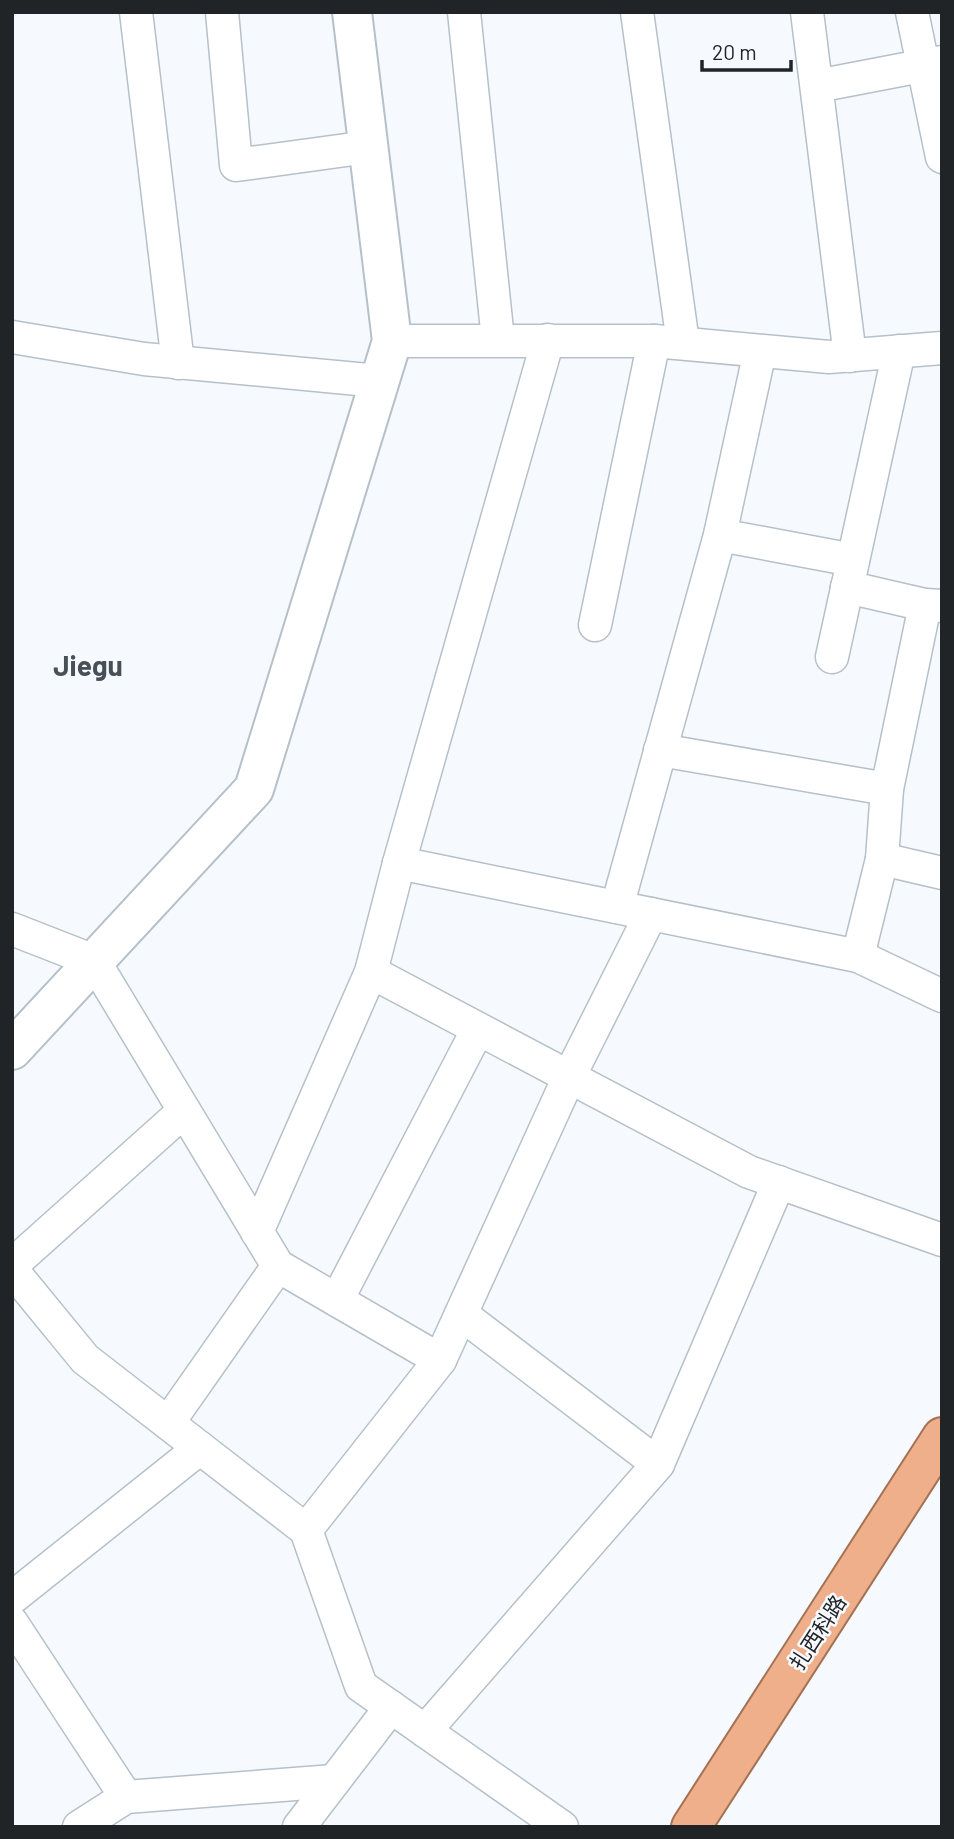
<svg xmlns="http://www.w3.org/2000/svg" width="954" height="1839" viewBox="0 0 954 1839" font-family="Barlow,'Noto Sans SC',sans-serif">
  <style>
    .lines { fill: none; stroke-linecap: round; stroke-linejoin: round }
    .minor-casing { stroke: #b6c0c9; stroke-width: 35 }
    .tertiary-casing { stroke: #b6c0c9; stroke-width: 42 }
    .trunk-casing { stroke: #a37154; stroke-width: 42 }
    .minor { stroke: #fff; stroke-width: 32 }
    .tertiary { stroke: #fff; stroke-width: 38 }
    .trunk { stroke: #eeaf8a; stroke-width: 38 }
    .labels { text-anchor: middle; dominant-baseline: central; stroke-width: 5; stroke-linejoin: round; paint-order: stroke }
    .street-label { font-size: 21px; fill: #202427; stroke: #f6fafe }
    .district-label { font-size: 28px; font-weight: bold; fill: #474f57; stroke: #f6fafe }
  </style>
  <rect width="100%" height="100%" fill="#f6fafe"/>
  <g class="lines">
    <g class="minor-casing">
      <g id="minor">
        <path d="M136,12L178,363"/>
        <path d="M222,12L236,165L368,147"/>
        <path d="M464,12L498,340"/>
        <path d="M637,12L683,343"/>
        <path d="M807,12L850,356"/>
        <path d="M912,12L942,157"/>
        <path d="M817,86L942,62"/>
        <path d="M12,337L144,359L379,381"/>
        <path d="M392,341H654L829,357L942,348"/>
        <path d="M720,535L853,560"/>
        <path d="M847,587L925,605L942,606"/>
        <path d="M595,625L654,341"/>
        <path d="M832,657L899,351"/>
        <path d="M660,750L887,789"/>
        <path d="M882,859L942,873"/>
        <path d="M399,863L858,956L942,996"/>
        <path d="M617,907L720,535L760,351"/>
        <path d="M12,929L94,961L278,1266L440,1360"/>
        <path d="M858,956L882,859L887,789L925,605"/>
        <path d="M371,972L749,1172L942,1240"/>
        <path d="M257,1232L371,972L399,863L548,340"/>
        <path d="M12,1265L184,1111"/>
        <path d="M12,1270L85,1359L306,1530L361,1686L562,1827"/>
        <path d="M337,1300L478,1029"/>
        <path d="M461,1314L658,1464"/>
        <path d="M168,1423L278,1266"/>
        <path d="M306,1530L440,1360L569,1077L651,914"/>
        <path d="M12,1598L200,1448"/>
        <path d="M12,1623L126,1797"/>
        <path d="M425,1731L658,1464L779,1182"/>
        <path d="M79,1827L126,1797L334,1781"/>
        <path d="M299,1827L391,1707"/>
      </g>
    </g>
    <g class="tertiary-casing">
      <path id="tertiary" d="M12,1050L254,789L392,341L352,12"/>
    </g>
    <g class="trunk-casing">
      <path id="trunk" d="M691,1827L942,1437"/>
    </g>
    <use href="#minor" class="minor"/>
    <use href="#tertiary" class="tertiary"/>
    <use href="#trunk" class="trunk"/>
  </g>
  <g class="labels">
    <g class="street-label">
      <text transform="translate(817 1632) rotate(-57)">扎西科路</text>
    </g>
    <g class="district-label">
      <text x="88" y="665">Jiegu</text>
    </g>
  </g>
  <rect width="954" height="1839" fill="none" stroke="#202427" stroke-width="28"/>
  <path d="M702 60v10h89v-10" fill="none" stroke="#202427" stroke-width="3.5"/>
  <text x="712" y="60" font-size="21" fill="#202427" stroke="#f6fafe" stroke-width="5" paint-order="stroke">20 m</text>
</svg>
